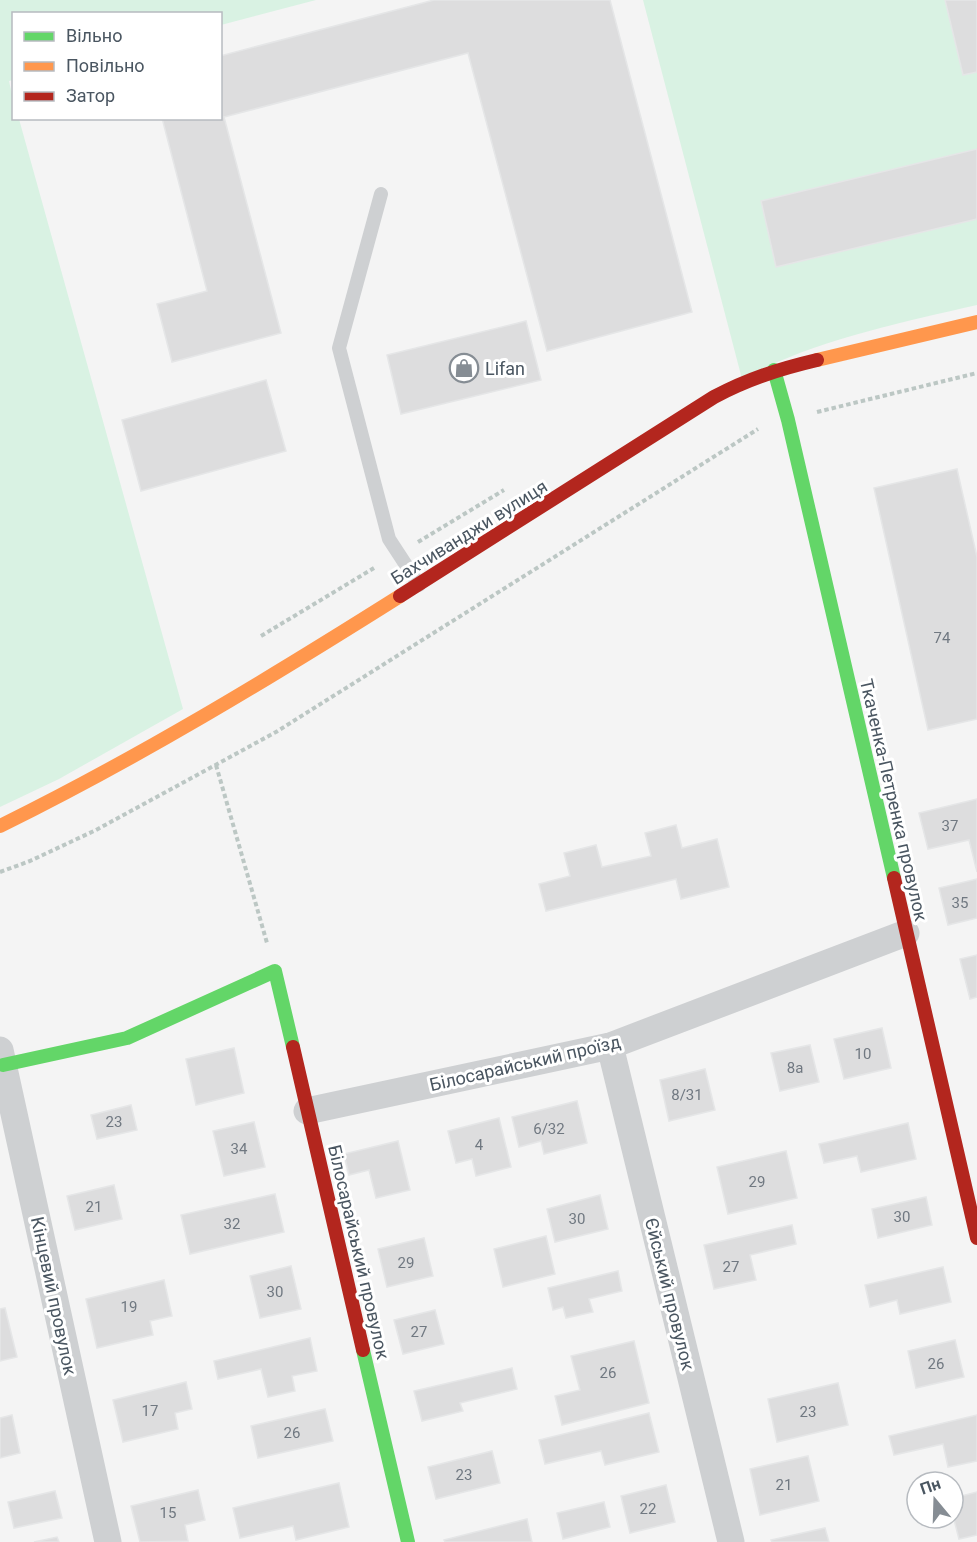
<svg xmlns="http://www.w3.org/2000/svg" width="977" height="1542" viewBox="0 0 977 1542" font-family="Roboto,sans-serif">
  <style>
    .green { fill: #d9f2e3 }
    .building { fill: #ddddde; stroke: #e5e6e7; stroke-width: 1.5 }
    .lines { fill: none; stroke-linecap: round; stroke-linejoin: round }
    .path { stroke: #bcc7c4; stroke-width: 4; stroke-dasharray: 4.5 3; stroke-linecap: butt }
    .lane { stroke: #ced0d2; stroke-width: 14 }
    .street { stroke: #ced0d2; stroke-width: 27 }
    .fast { stroke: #63d668; stroke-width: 14 }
    .slow { stroke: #ff974d; stroke-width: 14 }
    .jam { stroke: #b3261e; stroke-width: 14 }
    .labels { text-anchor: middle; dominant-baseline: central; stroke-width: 6; stroke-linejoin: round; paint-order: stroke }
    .number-label { font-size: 15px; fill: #707881 }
    .poi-label { font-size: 18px; fill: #4a5661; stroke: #fff; text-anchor: start }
    .street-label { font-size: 18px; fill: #4a5661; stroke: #fff }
  </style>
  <rect width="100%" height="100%" fill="#f4f4f4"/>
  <g class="green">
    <path d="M0,0H316L221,25L220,14H14L13,80L9,81L13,99L14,118L19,119L183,709L59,779L0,807Z"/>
    <path d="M643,0H977V305C898,323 813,341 742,379Z"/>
  </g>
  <g class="building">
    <path d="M434,0H610L692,312L547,351L468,53L224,117L281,333L172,362L157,304L207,291L162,118H220V56Z"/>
    <path d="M945,0H977V72L963,75Z"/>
    <path d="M977,149V219L776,267L761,201Z"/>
    <path d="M526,321L541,380L401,414L387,355Z"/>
    <path d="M266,380L286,451L141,491L122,420Z"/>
    <path d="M957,469L977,557V719L928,730L874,488Z"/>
    <path d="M977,799V872L969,840L928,849L919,813Z"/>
    <path d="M676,825L682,848L717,839L729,887L681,899L676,879L546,911L539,884L570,876L564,853L596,845L602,867L651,856L645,833Z"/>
    <path d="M977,879V918L948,925L939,888Z"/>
    <path d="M977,955V997L970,999L960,959Z"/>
    <path d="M882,1028L891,1068L844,1079L834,1039Z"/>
    <path d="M810,1045L819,1082L780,1091L771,1053Z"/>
    <path d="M234,1048L244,1093L196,1105L186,1059Z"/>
    <path d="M705,1069L715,1110L669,1121L660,1080Z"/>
    <path d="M577,1101L587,1143L544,1154L541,1141L519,1147L512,1117Z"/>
    <path d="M131,1105L137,1130L97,1139L91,1115Z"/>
    <path d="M499,1118L511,1167L476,1176L472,1159L456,1163L448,1131Z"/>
    <path d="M254,1122L265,1167L224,1176L213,1131Z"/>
    <path d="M908,1123L916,1159L861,1172L857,1156L824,1163L819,1144Z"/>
    <path d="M398,1141L410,1190L376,1198L369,1170L349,1175L344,1154Z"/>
    <path d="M786,1151L797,1198L728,1214L717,1167Z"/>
    <path d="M114,1185L122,1219L75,1230L67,1196Z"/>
    <path d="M275,1194L284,1232L190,1254L181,1215Z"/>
    <path d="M600,1195L608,1229L555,1242L547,1209Z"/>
    <path d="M926,1197L932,1225L878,1238L872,1209Z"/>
    <path d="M792,1225L796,1244L750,1255L756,1280L714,1289L704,1245Z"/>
    <path d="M546,1236L555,1274L503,1287L494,1249Z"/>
    <path d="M424,1238L433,1276L387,1287L378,1249Z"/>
    <path d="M291,1266L301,1309L260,1318L250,1276Z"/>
    <path d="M943,1267L951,1302L900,1314L897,1300L870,1307L865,1285Z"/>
    <path d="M618,1271L622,1291L589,1299L593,1312L566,1318L563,1307L553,1310L548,1288Z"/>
    <path d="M164,1280L172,1316L150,1321L153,1335L97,1348L86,1299Z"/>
    <path d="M5,1308L17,1357L0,1361V1309Z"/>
    <path d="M435,1310L444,1344L403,1354L394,1320Z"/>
    <path d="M310,1338L317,1371L292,1376L295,1391L268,1397L261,1369L218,1379L214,1361Z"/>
    <path d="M955,1340L964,1377L916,1388L908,1351Z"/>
    <path d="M634,1341L649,1403L562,1425L555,1396L580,1390L571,1356Z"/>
    <path d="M512,1368L517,1389L460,1403L463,1411L422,1421L414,1391Z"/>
    <path d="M186,1382L192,1409L175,1413L178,1429L123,1442L113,1400Z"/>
    <path d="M838,1383L848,1425L777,1442L768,1399Z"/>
    <path d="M325,1409L333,1441L258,1458L251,1426Z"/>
    <path d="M649,1413L659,1452L605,1465L601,1451L545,1464L539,1440Z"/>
    <path d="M12,1415L20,1453L0,1458V1418Z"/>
    <path d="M977,1415V1461L948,1467L943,1444L894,1455L889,1436Z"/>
    <path d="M492,1451L500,1483L436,1499L428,1467Z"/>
    <path d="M808,1456L819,1501L760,1515L750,1469Z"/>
    <path d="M339,1483L349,1527L296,1540L293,1526L240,1538L233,1508Z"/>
    <path d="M666,1485L675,1522L630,1533L621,1496Z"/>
    <path d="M198,1490L205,1520L185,1525L188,1541L140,1542L131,1506Z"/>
    <path d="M55,1491L62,1518L14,1528L8,1502Z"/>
    <path d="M977,1492V1535L959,1539L953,1516V1498Z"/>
    <path d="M604,1502L610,1527L563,1539L557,1513Z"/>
    <path d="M527,1519L532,1542H445L444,1540Z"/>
    <path d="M825,1528L829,1542H772L771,1540Z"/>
    <path d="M57,1537L59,1542H34Z"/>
  </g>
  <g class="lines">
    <g class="path">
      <path d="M817,412L977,373"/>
      <path d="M418,542L504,490"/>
      <path d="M261,636L374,568"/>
      <path d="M216,765L267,943"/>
      <path d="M0,872L30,861L96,830L276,732L758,429"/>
    </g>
    <path class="lane" d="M381,194L339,348L389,539L419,585"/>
    <g class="street">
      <path d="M610,1046L731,1542"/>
      <path d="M0,1050L108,1542"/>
      <path d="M307,1111L610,1046L906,933"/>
    </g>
    <g class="fast">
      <path d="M774,370L788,420L894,878"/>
      <path d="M3,1065L127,1038L275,971L293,1047"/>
      <path d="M363,1350L408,1542"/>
    </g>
    <g class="slow">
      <path d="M817,360L977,322"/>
      <path d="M0,826C138,758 270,678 400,596"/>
    </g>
    <g class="jam">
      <path d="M400,596L714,397C748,379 779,369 817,360"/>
      <path d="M894,878L977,1238"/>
      <path d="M293,1047L363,1350"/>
    </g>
  </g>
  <defs>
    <g id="shop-ring" transform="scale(1.5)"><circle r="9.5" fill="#fff" stroke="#868d94" stroke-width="1.5"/><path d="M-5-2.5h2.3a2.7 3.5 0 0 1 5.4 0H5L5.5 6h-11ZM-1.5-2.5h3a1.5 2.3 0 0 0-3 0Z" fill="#868d94"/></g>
  </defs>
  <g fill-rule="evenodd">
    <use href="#shop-ring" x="464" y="368"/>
  </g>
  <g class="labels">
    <g class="number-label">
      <text x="942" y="638">74</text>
      <text x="950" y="826">37</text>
      <text x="960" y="903">35</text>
      <text x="863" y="1054">10</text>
      <text x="795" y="1068">8а</text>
      <text x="687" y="1095">8/31</text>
      <text x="114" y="1122">23</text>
      <text x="549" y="1129">6/32</text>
      <text x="479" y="1145">4</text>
      <text x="239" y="1149">34</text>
      <text x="757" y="1182">29</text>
      <text x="94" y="1207">21</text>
      <text x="902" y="1217">30</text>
      <text x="577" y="1219">30</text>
      <text x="232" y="1224">32</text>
      <text x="406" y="1263">29</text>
      <text x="731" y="1267">27</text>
      <text x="275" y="1292">30</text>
      <text x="129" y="1307">19</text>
      <text x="419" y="1332">27</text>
      <text x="936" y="1364">26</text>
      <text x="608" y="1373">26</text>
      <text x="150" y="1411">17</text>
      <text x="808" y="1412">23</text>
      <text x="292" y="1433">26</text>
      <text x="464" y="1475">23</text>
      <text x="784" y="1485">21</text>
      <text x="648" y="1509">22</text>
      <text x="168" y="1513">15</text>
    </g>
    <g class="poi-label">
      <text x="485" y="368">Lifan</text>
    </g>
    <g class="street-label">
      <text transform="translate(469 532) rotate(-32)">Бахчиванджи вулиця</text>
      <text transform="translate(894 800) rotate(77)">Ткаченка-Петренка провулок</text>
      <text transform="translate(525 1063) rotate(-13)">Білосарайський проїзд</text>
      <text transform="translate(359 1252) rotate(77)">Білосарайський провулок</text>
      <text transform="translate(670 1294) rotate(76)">Єйський провулок</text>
      <text transform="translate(54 1296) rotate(78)">Кінцевий провулок</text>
    </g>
  </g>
  <rect x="12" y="12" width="210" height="108" fill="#ffffff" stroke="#b7bbc0" stroke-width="1.5"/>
  <rect x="24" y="32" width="30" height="9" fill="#63d668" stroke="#b7bbc0" stroke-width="1.5"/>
  <text x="66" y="42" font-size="18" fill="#4a5661">Вільно</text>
  <rect x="24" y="62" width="30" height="9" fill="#ff974d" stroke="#b7bbc0" stroke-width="1.5"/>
  <text x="66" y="72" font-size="18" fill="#4a5661">Повільно</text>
  <rect x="24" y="92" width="30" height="9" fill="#b3261e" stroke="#b7bbc0" stroke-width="1.5"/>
  <text x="66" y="102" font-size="18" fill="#4a5661">Затор</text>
  <g transform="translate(935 1500) rotate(341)"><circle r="28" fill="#ffffff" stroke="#b7bbc0" stroke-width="1.5"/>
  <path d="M0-4.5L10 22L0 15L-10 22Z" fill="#868d94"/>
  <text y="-9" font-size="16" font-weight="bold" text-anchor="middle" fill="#4a5661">Пн</text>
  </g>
</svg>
